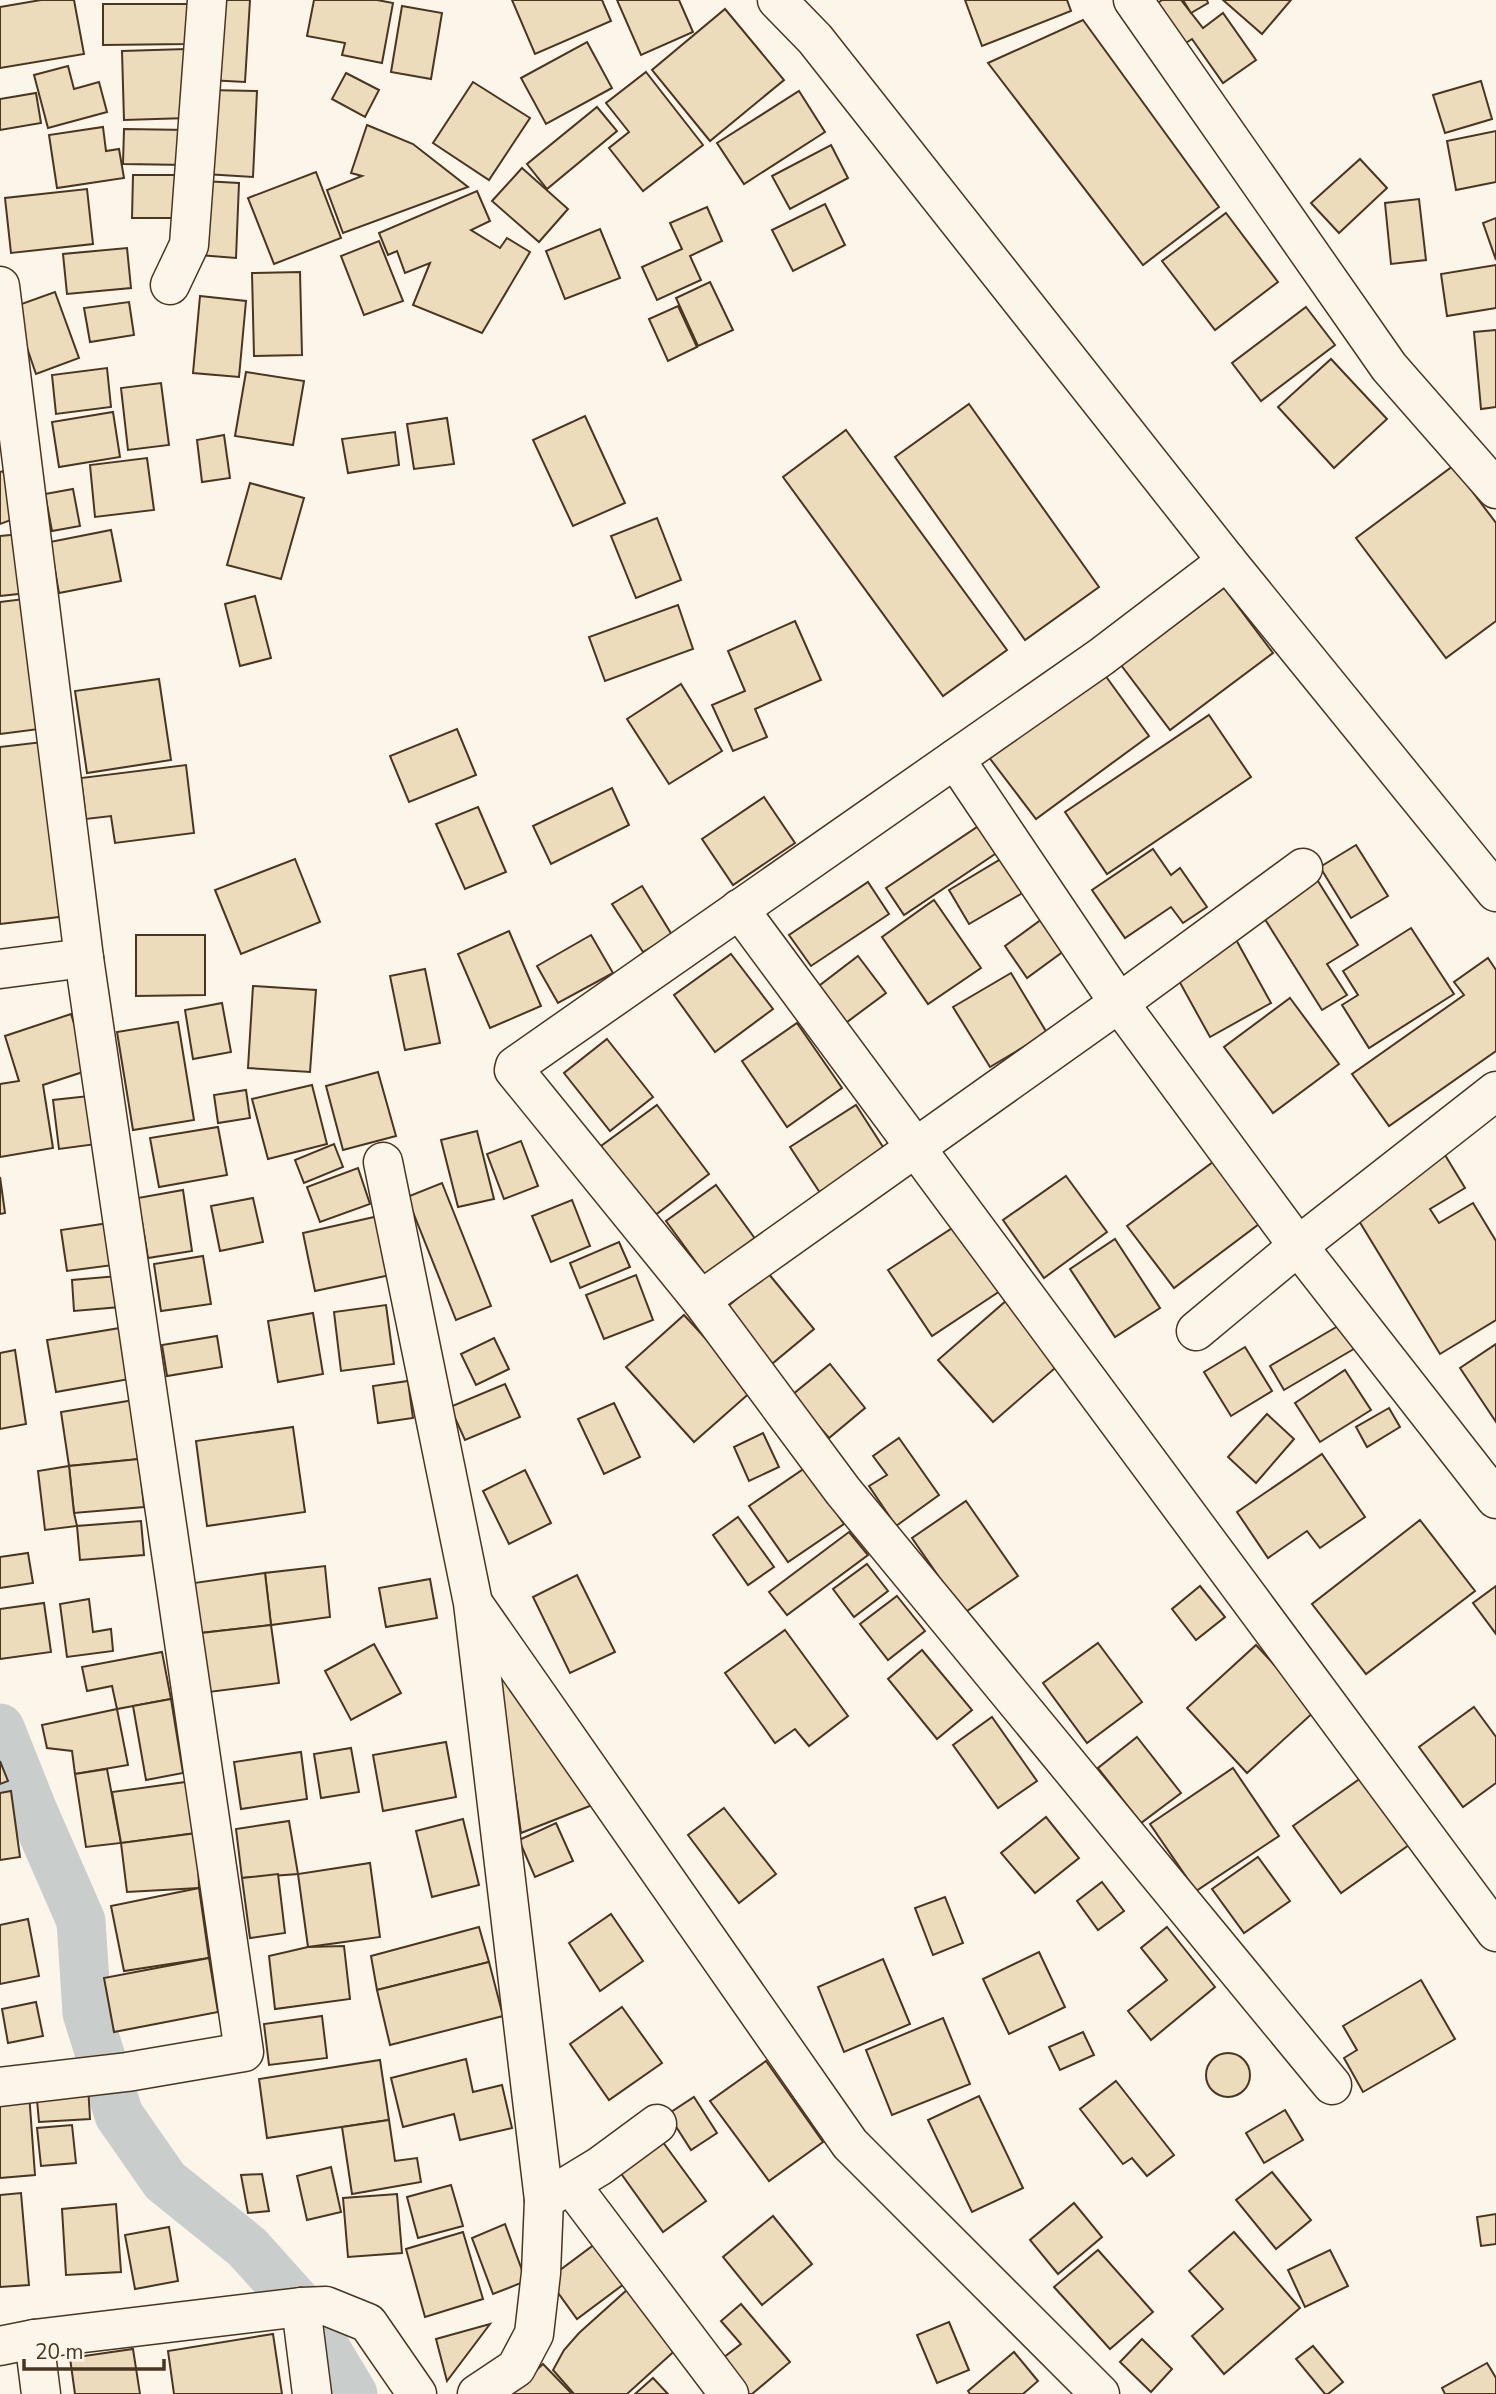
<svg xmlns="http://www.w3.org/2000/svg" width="1496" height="2394" viewBox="0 0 1496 2394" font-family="'Nunito Sans',sans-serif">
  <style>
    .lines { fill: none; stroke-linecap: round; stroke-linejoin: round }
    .canal { stroke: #c9cecd; stroke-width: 49 }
    .building { fill: #ecdcbc; stroke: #4a3520; stroke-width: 2 }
    .minor-casing { stroke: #4a3520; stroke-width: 41 }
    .minor { stroke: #fbf6e9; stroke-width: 38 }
  </style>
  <rect width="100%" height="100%" fill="#fbf6e9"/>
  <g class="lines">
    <path class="canal" d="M0,1728L33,1811L81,1921L87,2013L119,2115L165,2181L247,2247L301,2307L353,2394"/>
  </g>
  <g class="building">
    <path d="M41,0H74L84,54L0,68V7Z"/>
    <path d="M212,0H250L245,82L208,80Z"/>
    <path d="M314,0H377L393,3L382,63L342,55L345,43L307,36Z"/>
    <path d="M512,0H602L611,21L535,54Z"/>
    <path d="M617,0H679L693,32L641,55Z"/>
    <path d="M965,0H1067L1071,11L982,46Z"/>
    <path d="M1162,0H1181L1203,28L1223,13L1256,60L1223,83L1192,39L1178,48L1148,10Z"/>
    <path d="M1183,0H1207L1208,3L1191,13Z"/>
    <path d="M1223,0H1291L1262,34Z"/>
    <path d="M103,4H187V44L103,45Z"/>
    <path d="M402,6L442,13L431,79L391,72Z"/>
    <path d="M725,9L784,80L710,141L652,70Z"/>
    <path d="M1083,20L1219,207L1143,265L988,63Z"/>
    <path d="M587,42L612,88L546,124L521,78Z"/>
    <path d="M186,49L188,118L124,120L122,51Z"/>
    <path d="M68,66L74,89L99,82L107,112L48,128L34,75Z"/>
    <path d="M646,72L703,145L643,191L609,148L629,132L606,103Z"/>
    <path d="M346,73L379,90L365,117L332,99Z"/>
    <path d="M1481,81L1492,119L1445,133L1433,95Z"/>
    <path d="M473,82L530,118L489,180L433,143Z"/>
    <path d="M209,90L257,91L253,177L205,174Z"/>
    <path d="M799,91L825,132L744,184L717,143Z"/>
    <path d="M36,93L41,123L0,130V99Z"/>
    <path d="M597,107L617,131L547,189L527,164Z"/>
    <path d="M367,125L413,144L468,187L343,233L327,190L362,176L351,173Z"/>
    <path d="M103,127L106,151L119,149L124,178L57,188L49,135Z"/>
    <path d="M124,129L188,130L187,165L123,164Z"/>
    <path d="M1496,131V182L1456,190L1447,141Z"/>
    <path d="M831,145L848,178L790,209L772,176Z"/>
    <path d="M1360,159L1387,188L1339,233L1311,203Z"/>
    <path d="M522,168L568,209L539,242L492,201Z"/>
    <path d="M316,172L341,238L274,264L248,198Z"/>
    <path d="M133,175H182L181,218H132Z"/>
    <path d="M203,181L239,183L236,258L199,255Z"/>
    <path d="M87,189L93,244L11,253L5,198Z"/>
    <path d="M477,191L490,221L471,230L500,248L507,238L530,252L482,333L413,305L430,263L405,273L397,251L388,255L379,233Z"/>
    <path d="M1419,199L1426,260L1391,264L1385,203Z"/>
    <path d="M825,204L845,245L793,271L772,230Z"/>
    <path d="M707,207L722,241L690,256L701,280L657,300L642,267L682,249L670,223Z"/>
    <path d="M1226,213L1278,282L1215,330L1162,261Z"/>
    <path d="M1496,218V260L1483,223Z"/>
    <path d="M600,229L620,278L565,299L546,251Z"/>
    <path d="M379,241L403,301L364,315L341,256Z"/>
    <path d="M127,248L131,288L67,294L63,254Z"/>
    <path d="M1496,265V308L1447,316L1441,274Z"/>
    <path d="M300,272L302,355L254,356L252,273Z"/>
    <path d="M710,282L733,330L698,346L676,298Z"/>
    <path d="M55,292L79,358L36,374L13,307Z"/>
    <path d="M200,296L246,301L239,377L193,373Z"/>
    <path d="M129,302L134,335L90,342L84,308Z"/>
    <path d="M678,306L697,347L668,361L649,319Z"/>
    <path d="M1306,307L1335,345L1261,401L1232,363Z"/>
    <path d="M1496,330V407L1481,409L1474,332Z"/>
    <path d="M1331,359L1387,419L1334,468L1278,407Z"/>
    <path d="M107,368L111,407L56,414L52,375Z"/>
    <path d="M246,372L304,381L293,445L235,436Z"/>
    <path d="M161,383L169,445L128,450L121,388Z"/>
    <path d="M969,404L1099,587L1025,640L895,457Z"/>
    <path d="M113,412L120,457L59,467L52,422Z"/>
    <path d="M585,416L625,503L573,526L533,440Z"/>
    <path d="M447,418L454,464L414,469L407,424Z"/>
    <path d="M846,430L1007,650L943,696L783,477Z"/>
    <path d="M395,432L399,465L348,473L342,439Z"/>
    <path d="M224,435L230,478L202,482L197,440Z"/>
    <path d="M147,458L154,510L95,517L90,465Z"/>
    <path d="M1453,466L1496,523V621L1446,658L1356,538Z"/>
    <path d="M3,471L19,517L0,524V472Z"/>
    <path d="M250,483L304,498L281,579L227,565Z"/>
    <path d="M73,489L80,526L52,531L45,494Z"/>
    <path d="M657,518L681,580L636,598L611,536Z"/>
    <path d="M111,530L121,581L59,593L50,542Z"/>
    <path d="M21,534L27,593L0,596V536Z"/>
    <path d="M1224,588L1273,653L1170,730L1121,665Z"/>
    <path d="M255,596L271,658L240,666L225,604Z"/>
    <path d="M32,598L47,728L0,734V602Z"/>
    <path d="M678,605L693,649L605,681L589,637Z"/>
    <path d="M795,621L821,680L755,709L767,737L733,751L712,705L745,691L728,651Z"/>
    <path d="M1102,671L1149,736L1036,819L988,756Z"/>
    <path d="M159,679L171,760L87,773L75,691Z"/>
    <path d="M681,684L722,751L669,784L627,719Z"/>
    <path d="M1209,715L1251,777L1107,874L1065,812Z"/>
    <path d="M457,729L476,775L409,802L390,756Z"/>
    <path d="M51,741L67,916L0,924V747Z"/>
    <path d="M186,765L194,833L115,843L111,816L86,819L81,778Z"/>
    <path d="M612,788L629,825L551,864L533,826Z"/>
    <path d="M764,797L795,843L733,885L702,839Z"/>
    <path d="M478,807L506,872L465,889L436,824Z"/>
    <path d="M989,819L1007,846L904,915L886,888Z"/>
    <path d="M1356,845L1388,896L1351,918L1320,867Z"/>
    <path d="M1153,849L1171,875L1180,868L1207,907L1183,923L1171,907L1125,938L1092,890Z"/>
    <path d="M1006,856L1026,891L969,924L949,890Z"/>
    <path d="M295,859L320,922L241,954L215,890Z"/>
    <path d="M1316,878L1358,945L1327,964L1347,995L1322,1010L1261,913Z"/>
    <path d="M868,882L889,914L811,966L789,935Z"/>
    <path d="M642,886L672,935L643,952L612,904Z"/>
    <path d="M934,900L981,968L928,1004L882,937Z"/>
    <path d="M1049,914L1072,945L1027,978L1005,946Z"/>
    <path d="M1411,928L1454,994L1369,1048L1342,1005L1358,995L1343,971Z"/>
    <path d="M509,931L541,1006L490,1028L458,954Z"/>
    <path d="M136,935H205V995L136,996Z"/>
    <path d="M591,935L613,973L558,1003L537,966Z"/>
    <path d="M1234,936L1271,1003L1210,1037L1173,970Z"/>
    <path d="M731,954L773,1009L715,1052L674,995Z"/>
    <path d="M858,956L886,993L839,1028L811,992Z"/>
    <path d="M1488,958L1496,970V1051L1389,1126L1352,1074L1464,995L1454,982Z"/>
    <path d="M425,969L440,1043L405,1050L390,976Z"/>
    <path d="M1011,973L1047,1033L990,1067L953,1007Z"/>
    <path d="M253,986L316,990L310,1072L248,1068Z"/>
    <path d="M1290,998L1339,1064L1273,1113L1224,1047Z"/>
    <path d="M222,1003L231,1052L193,1059L185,1010Z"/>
    <path d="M71,1014L89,1070L43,1085L53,1148L0,1157V1084L19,1081L5,1036Z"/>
    <path d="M178,1022L194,1120L133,1130L117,1032Z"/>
    <path d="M797,1023L842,1088L787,1127L742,1061Z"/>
    <path d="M607,1039L653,1097L610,1131L564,1073Z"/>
    <path d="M378,1072L396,1136L343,1150L326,1086Z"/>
    <path d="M312,1085L327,1144L268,1159L252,1099Z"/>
    <path d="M246,1090L250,1118L218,1123L214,1095Z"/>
    <path d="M98,1095L104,1143L59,1149L53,1100Z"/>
    <path d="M657,1105L709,1174L654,1216L601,1146Z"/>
    <path d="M856,1105L892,1161L826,1202L790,1147Z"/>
    <path d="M218,1127L227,1175L159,1187L150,1138Z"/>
    <path d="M477,1131L494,1199L458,1207L441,1140Z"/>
    <path d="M521,1141L538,1186L504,1199L487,1154Z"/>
    <path d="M334,1144L343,1167L304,1183L295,1160Z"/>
    <path d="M1445,1155L1465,1188L1430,1209L1439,1223L1473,1203L1496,1241V1320L1440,1354L1353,1211Z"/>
    <path d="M1217,1159L1263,1221L1174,1288L1127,1226Z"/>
    <path d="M358,1168L370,1204L320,1222L307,1187Z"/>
    <path d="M1066,1176L1107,1232L1044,1278L1003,1220Z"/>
    <path d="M0,1177L5,1213L0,1214Z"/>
    <path d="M442,1183L491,1306L456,1320L407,1197Z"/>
    <path d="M716,1185L764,1251L714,1287L666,1221Z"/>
    <path d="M183,1190L192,1251L148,1258L138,1198Z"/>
    <path d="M253,1198L263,1242L220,1251L211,1206Z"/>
    <path d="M572,1200L590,1246L551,1262L532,1216Z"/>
    <path d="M383,1215L395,1274L315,1291L303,1233Z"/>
    <path d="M116,1222L121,1264L67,1271L61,1230Z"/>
    <path d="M957,1225L1000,1291L932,1336L888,1270Z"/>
    <path d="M1115,1239L1160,1308L1115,1337L1070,1269Z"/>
    <path d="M619,1242L630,1267L580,1288L570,1263Z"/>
    <path d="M203,1256L211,1304L161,1311L154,1264Z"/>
    <path d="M768,1273L814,1329L767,1368L721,1312Z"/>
    <path d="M636,1275L653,1320L604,1339L586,1295Z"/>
    <path d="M118,1276L120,1307L74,1311L72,1280Z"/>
    <path d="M1007,1300L1062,1362L993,1422L938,1360Z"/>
    <path d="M386,1305L394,1364L341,1371L334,1312Z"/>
    <path d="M313,1313L323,1374L278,1382L268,1321Z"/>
    <path d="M684,1315L753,1390L694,1442L626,1367Z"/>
    <path d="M1350,1319L1364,1343L1284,1390L1270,1366Z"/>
    <path d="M126,1327L135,1378L56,1392L47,1340Z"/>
    <path d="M217,1336L222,1367L167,1376L162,1345Z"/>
    <path d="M494,1338L509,1369L476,1385L461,1354Z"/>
    <path d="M1496,1344V1422L1460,1368Z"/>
    <path d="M1245,1347L1272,1391L1231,1416L1204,1372Z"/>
    <path d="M15,1350L26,1424L0,1429V1353Z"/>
    <path d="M830,1364L865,1408L829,1438L792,1395Z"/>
    <path d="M1345,1370L1371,1410L1320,1442L1295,1403Z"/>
    <path d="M408,1381L413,1418L378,1423L373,1386Z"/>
    <path d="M505,1384L520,1417L465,1440L450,1407Z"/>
    <path d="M134,1400L139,1459L69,1466L61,1412Z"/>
    <path d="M614,1403L640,1457L604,1474L578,1419Z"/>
    <path d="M1389,1408L1400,1427L1367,1447L1356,1427Z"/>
    <path d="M1267,1414L1294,1439L1256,1483L1228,1457Z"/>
    <path d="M293,1427L305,1512L207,1526L196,1441Z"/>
    <path d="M763,1433L779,1467L749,1481L734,1447Z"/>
    <path d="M899,1438L939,1495L896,1526L869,1486L887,1475L873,1456Z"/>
    <path d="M1322,1454L1365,1517L1320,1548L1307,1531L1268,1558L1237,1512Z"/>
    <path d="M139,1459L144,1507L74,1513L69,1466Z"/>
    <path d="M69,1466L74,1513L77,1526L45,1530L38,1471Z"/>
    <path d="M805,1468L844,1524L788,1562L749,1506Z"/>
    <path d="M525,1470L551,1523L509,1544L483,1491Z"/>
    <path d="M966,1501L1018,1576L964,1613L912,1538Z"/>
    <path d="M738,1517L774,1567L748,1585L713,1535Z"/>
    <path d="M1420,1520L1475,1591L1366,1674L1312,1604Z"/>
    <path d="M141,1521L144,1555L80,1560L77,1526Z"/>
    <path d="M849,1532L868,1555L787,1615L769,1592Z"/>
    <path d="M28,1553L33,1583L0,1588V1557Z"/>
    <path d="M867,1564L888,1591L854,1617L833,1589Z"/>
    <path d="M325,1566L330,1617L271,1625L265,1573Z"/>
    <path d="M265,1573L271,1625L201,1633L194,1583Z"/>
    <path d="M577,1575L615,1652L570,1673L533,1597Z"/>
    <path d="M430,1579L437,1618L386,1627L379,1588Z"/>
    <path d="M1200,1586L1225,1617L1196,1640L1172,1609Z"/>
    <path d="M1496,1586V1634L1473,1603Z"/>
    <path d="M897,1596L925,1631L888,1660L860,1624Z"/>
    <path d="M89,1599L93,1632L111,1629L113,1651L67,1657L60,1604Z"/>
    <path d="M44,1603L51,1652L0,1659V1609Z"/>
    <path d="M271,1625L279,1683L209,1692L201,1633Z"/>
    <path d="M785,1630L848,1716L809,1746L795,1729L775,1743L725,1673Z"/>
    <path d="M1098,1643L1142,1702L1087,1743L1043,1683Z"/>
    <path d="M374,1644L401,1693L351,1720L325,1671Z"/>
    <path d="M1256,1645L1316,1710L1247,1773L1187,1708Z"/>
    <path d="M922,1650L972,1710L937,1739L888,1679Z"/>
    <path d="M162,1652L171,1699L117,1709L112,1686L87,1691L82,1667Z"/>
    <path d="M498,1673L605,1800L521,1833Z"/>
    <path d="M171,1699L183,1773L146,1780L133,1706Z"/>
    <path d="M1474,1707L1496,1737V1783L1463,1807L1419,1747Z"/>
    <path d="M117,1709L128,1765L75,1774L72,1751L47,1748L42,1725Z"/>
    <path d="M992,1717L1037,1781L998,1808L953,1745Z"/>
    <path d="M1137,1737L1181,1793L1141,1823L1098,1768Z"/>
    <path d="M446,1742L456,1797L383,1811L373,1755Z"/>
    <path d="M351,1748L359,1792L321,1798L314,1754Z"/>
    <path d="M301,1752L307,1799L241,1809L234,1762Z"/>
    <path d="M0,1761L8,1781L0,1784Z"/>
    <path d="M1233,1768L1279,1836L1196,1891L1150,1824Z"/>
    <path d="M107,1769L121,1843L86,1847L75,1774Z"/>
    <path d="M1368,1773L1416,1840L1341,1893L1293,1826Z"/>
    <path d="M193,1781L197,1833L121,1843L112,1792Z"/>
    <path d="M11,1791L20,1857L0,1860V1793Z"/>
    <path d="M724,1808L776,1874L739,1903L688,1835Z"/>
    <path d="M1046,1817L1079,1858L1035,1893L1001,1853Z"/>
    <path d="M463,1819L479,1885L432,1897L416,1831Z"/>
    <path d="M289,1821L298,1874L242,1878L236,1829Z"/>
    <path d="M556,1823L573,1861L535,1877L519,1840Z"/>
    <path d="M197,1833L199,1888L127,1892L121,1843Z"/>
    <path d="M1258,1857L1290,1901L1244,1933L1212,1889Z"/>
    <path d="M370,1863L380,1937L308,1947L298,1874Z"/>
    <path d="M278,1874L285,1933L250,1938L242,1878Z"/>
    <path d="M1102,1882L1124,1911L1098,1930L1077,1901Z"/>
    <path d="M199,1888L209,1958L124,1971L111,1906Z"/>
    <path d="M945,1897L963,1943L933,1955L915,1908Z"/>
    <path d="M611,1914L643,1961L600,1991L569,1943Z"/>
    <path d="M28,1919L39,1976L0,1984V1925Z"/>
    <path d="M479,1927L489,1962L377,1990L371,1956Z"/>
    <path d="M1167,1927L1215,1987L1151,2040L1128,2011L1167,1980L1141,1948Z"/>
    <path d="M344,1946L350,1999L275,2009L269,1956L308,1947Z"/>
    <path d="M1039,1952L1065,2007L1009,2034L983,1979Z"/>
    <path d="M209,1958L218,2012L114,2032L104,1978Z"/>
    <path d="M883,1959L910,2024L844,2052L818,1987Z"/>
    <path d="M489,1962L503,2016L390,2045L377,1990Z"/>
    <path d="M1421,1980L1455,2039L1363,2092L1344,2058L1357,2050L1343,2026Z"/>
    <path d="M36,2002L43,2036L8,2043L2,2009Z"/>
    <path d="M622,2007L662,2063L609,2100L570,2044Z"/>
    <path d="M322,2016L327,2058L269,2065L264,2024Z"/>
    <path d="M943,2018L970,2084L892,2115L866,2050Z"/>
    <path d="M1083,2032L1094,2055L1060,2070L1049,2047Z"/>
    <circle cx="1228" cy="2075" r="22"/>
    <path d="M466,2059L473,2092L502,2085L512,2128L460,2140L454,2114L403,2127L391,2078Z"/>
    <path d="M380,2060L389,2120L267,2138L259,2079Z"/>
    <path d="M766,2061L823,2142L769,2181L710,2101Z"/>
    <path d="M1116,2081L1174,2155L1147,2176L1132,2158L1123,2164L1080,2109Z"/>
    <path d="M88,2085L90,2119L39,2122L36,2089Z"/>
    <path d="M29,2093L35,2175L0,2178V2096Z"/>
    <path d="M979,2096L1023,2188L972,2212L928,2120Z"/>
    <path d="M694,2097L717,2133L691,2150L668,2114Z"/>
    <path d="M1285,2110L1303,2140L1264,2163L1246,2133Z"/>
    <path d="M389,2120L395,2161L417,2158L421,2182L352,2194L342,2127Z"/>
    <path d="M72,2125L76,2163L41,2166L37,2128Z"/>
    <path d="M654,2130L706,2201L663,2232L612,2161Z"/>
    <path d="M331,2167L341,2212L307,2220L297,2176Z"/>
    <path d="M1272,2172L1311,2220L1276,2249L1236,2200Z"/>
    <path d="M262,2174L269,2211L248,2213L241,2175Z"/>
    <path d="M451,2185L463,2226L418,2238L407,2197Z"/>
    <path d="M21,2193L29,2285L0,2287V2195Z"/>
    <path d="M397,2194L402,2253L348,2257L343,2198Z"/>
    <path d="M1074,2203L1102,2237L1058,2274L1030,2240Z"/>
    <path d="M116,2204L121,2272L66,2275L62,2209Z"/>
    <path d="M1496,2214V2244L1481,2246L1477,2217Z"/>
    <path d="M773,2216L812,2264L762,2305L723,2257Z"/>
    <path d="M505,2224L526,2281L493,2294L472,2238Z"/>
    <path d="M169,2227L178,2281L135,2289L125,2235Z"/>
    <path d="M463,2232L483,2299L425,2317L406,2249Z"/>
    <path d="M1234,2232L1300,2308L1224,2374L1192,2336L1223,2309L1189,2271Z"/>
    <path d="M595,2244L624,2284L577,2319L548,2279Z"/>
    <path d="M1098,2250L1153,2312L1110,2349L1054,2287Z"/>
    <path d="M1330,2250L1348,2286L1305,2307L1288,2270Z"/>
    <path d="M628,2289L680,2346L627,2394H574L553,2370L564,2350L579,2333Z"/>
    <path d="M741,2304L790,2362L752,2394H747L719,2361L741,2344L721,2321Z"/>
    <path d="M949,2322L969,2370L937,2383L917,2335Z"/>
    <path d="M490,2324L447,2381L436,2339Z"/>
    <path d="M273,2334L282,2394H174L168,2351Z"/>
    <path d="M1142,2339L1172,2369L1151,2392L1120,2362Z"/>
    <path d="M1313,2346L1343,2382L1328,2394H1325L1296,2359Z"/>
    <path d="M133,2349L140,2394H75L70,2358Z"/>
    <path d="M1014,2352L1038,2381L1023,2394H970L968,2391Z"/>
    <path d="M1487,2363L1496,2378V2394H1445L1442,2388Z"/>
    <path d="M543,2364L572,2394H510Z"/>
    <path d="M653,2378L668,2394H635Z"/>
  </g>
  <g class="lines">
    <g class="minor-casing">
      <g id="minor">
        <path d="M777,0L815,39L1227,561L1496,892"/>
        <path d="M1133,0L1389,367L1496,489"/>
        <path d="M170,285L189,245L207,0"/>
        <path d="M0,286L84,958L244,2052L127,2072L0,2087"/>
        <path d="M1227,561L1101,657L515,1066L514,1070L701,1300L843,1491L1332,2085"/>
        <path d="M955,759L1119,1003L1298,1246L1496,1499"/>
        <path d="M739,909L1496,1932"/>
        <path d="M0,969L84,958"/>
        <path d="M383,1162L473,1603L544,2200"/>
        <path d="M701,1300L1119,1003L1303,868"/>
        <path d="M1196,1331L1298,1246L1496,1091"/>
        <path d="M475,1606L850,2144L1100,2394"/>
        <path d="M571,2185L729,2394"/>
        <path d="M301,2307L312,2394"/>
        <path d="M34,2339L41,2394"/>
        <path d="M0,2346L34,2339L301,2307L326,2306L368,2323L417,2394"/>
        <path d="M477,2394L516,2368L534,2334L541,2273L544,2200L600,2166L657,2124"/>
      </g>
    </g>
    <use href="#minor" class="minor"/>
  </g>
  <path d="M24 2359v10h140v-10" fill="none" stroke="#4a3520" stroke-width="3.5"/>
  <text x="35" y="2359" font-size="21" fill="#4a3520" stroke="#fbf6e9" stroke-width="5" paint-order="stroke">20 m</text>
</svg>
